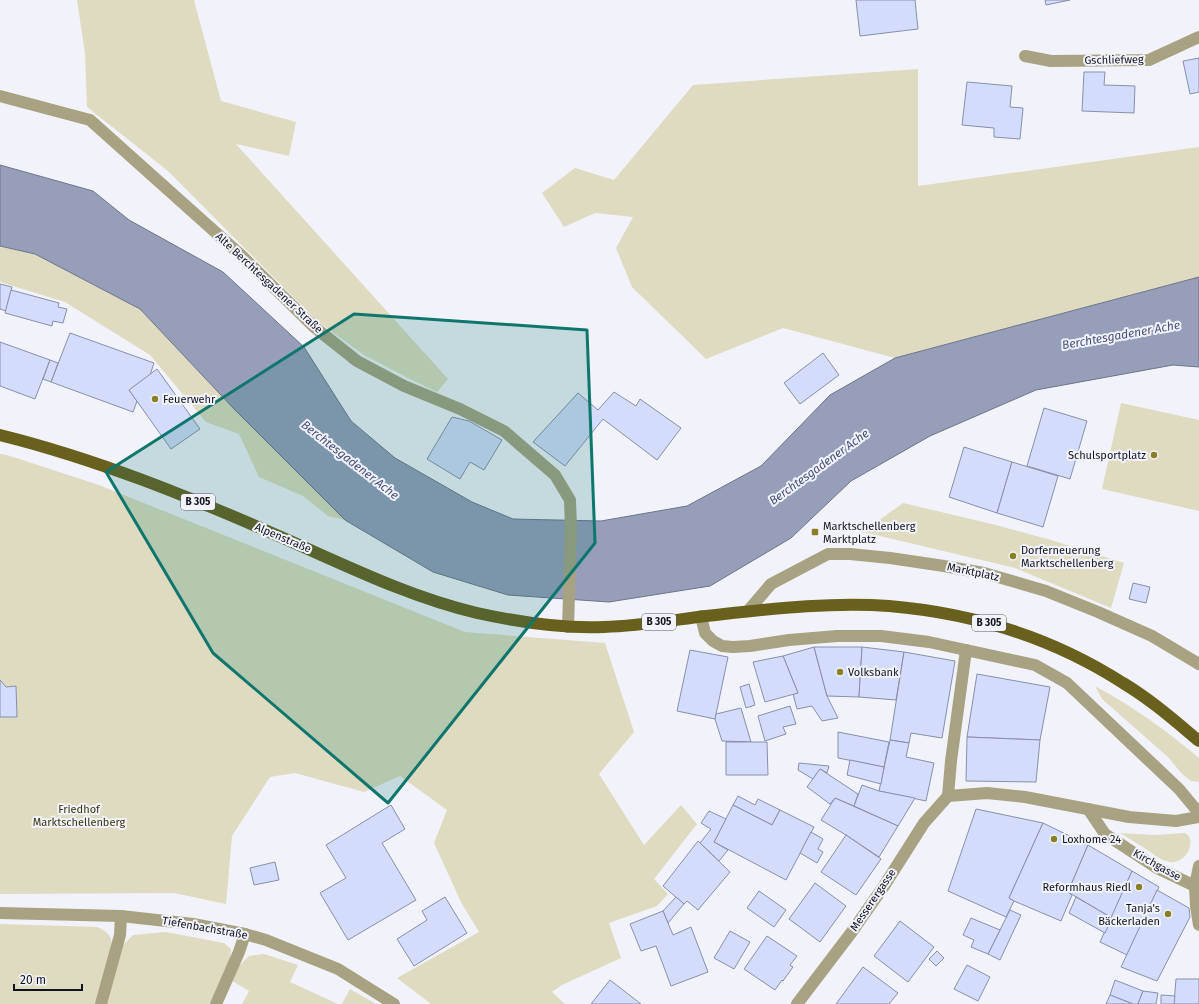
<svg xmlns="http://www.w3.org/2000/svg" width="1199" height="1004" viewBox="0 0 1199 1004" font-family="'Fira Sans',sans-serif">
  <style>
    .green { fill: #dedbc0 }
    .water { fill: #979eba; stroke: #6e748b }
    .building { fill: #d4dcfc; stroke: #878fac }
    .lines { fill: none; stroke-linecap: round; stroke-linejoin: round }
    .minor { stroke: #a7a382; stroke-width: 12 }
    .major { stroke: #69601d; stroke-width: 12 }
    .marked { fill: #0f766e; fill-opacity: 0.2; stroke: #0f766e; stroke-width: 3; stroke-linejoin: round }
    .poi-dot { fill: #8b7f26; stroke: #f2f3fa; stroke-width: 1.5 }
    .labels { text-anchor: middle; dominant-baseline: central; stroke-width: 4; stroke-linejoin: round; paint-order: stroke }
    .shield { fill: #f2f3fa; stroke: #545660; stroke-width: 1 }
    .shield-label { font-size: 10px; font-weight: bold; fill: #10131e }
    .street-label { font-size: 11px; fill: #10131e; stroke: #f2f3fa }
    .poi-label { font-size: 11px; fill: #10131e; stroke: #f2f3fa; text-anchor: start }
    .park-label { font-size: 11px; fill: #3b350d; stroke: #f2f3fa }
    .water-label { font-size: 12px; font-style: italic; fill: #47507b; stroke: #f2f3fa }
  </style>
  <rect width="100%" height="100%" fill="#f2f3fa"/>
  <g class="green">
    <path d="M77,0H194L221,101L296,122L289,156L236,144L448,379L437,392L410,379L364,355L317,321L168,171L87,107L85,53Z"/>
    <path d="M918,69V186L1199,147V277L895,358L783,328L706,359L632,287L616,248L633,217L595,213L564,227L542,193L575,168L614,180L693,85Z"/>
    <path d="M0,246L35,254L140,309L235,410L345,520L328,516L303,496L259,477L239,434L206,422L150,355L65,302L0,282Z"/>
    <path d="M1121,403L1199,420V511L1102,489Z"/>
    <path d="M0,454L7,455L99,485L465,632L605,643L634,732L599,774L644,845L681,805L697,824L654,879L668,894L657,906L609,923L621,958L562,985L552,992L565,1004H431L397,978L479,932L461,902L434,843L447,810L400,776L364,792L295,773L270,777L232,836L226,904L174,893L0,894Z"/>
    <path d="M903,503L996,525L1051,540L1124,563L1111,608L1015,568L863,532Z"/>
    <path d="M1095,686C1132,706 1166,730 1199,758V782L1191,781L1182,774L1168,757L1102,699Z"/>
    <path d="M1120,833L1154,835L1185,833C1199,841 1184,868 1166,861C1161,860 1156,856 1152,853C1142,846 1131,840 1120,833Z"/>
    <path d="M0,924L97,927C104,930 108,932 111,939C114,949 99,992 96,1004H0Z"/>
    <path d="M166,932L224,943L231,949L230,959L209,1004H107L123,945L133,935Z"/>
    <path d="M264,954L298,965L290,982L338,1004H242L249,991L232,981L239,966L249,956Z"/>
    <path d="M350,989L376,1004H342Z"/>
  </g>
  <path class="water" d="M0,165L93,191L129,220L223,272L304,347L351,421L395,458L472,502L513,519L601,521L687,506L761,466L830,395L895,358L1199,277V367L1173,365L1036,390L930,436L851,481L791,538L710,586L609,602L508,595L433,572L345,520L235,410L140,309L35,254L0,246Z"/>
  <g class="building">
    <path d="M856,0H915L918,29L860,36Z"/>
    <path d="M1045,0H1070L1046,5Z"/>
    <path d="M1199,58V92L1190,94L1183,61Z"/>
    <path d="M1084,72H1105L1104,85L1135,86L1134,113L1082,111Z"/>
    <path d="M967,82L1012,86L1010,107L1023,108L1020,139L994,137V128L962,125Z"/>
    <path d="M0,284L12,287L6,311L0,309Z"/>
    <path d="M11,290L59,303L58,307L67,309L63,323L53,321L52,326L5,313Z"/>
    <path d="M70,333L154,363L150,375L129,390L137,401L133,412L51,382Z"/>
    <path d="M0,342L50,360L35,399L0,386Z"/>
    <path d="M823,353L839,375L800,404L784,383Z"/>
    <path d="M50,360L58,363L51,382L43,379Z"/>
    <path d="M157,369L200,429L171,449L129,390Z"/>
    <path d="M614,392L636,406L640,399L681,428L657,460L603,419L565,466L533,442L578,393L598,410Z"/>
    <path d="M1044,408L1087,421L1070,479L1027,466Z"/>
    <path d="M452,417L469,421L502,440L484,470L470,462L460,479L427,459Z"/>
    <path d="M964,447L1012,462L997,513L949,497Z"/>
    <path d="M1012,462L1058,476L1043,527L997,513Z"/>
    <path d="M1133,583L1150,587L1146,603L1129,599Z"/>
    <path d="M814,647L827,696L838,718L822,721L812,706L797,709L793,694L798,693L783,656Z"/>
    <path d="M814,647H862L859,697L827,696Z"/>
    <path d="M862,647L904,652L896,700L859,697Z"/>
    <path d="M690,650L728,657L715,719L677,711Z"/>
    <path d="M904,652L955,661L942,738L911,733L909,743L890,740Z"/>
    <path d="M783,656L798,693L765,702L753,662Z"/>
    <path d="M977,674L1050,687L1040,740L967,737Z"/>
    <path d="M0,680L6,687L16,686L17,717H0Z"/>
    <path d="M749,684L755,705L746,708L740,687Z"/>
    <path d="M790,706L796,724L783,727L786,734L765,741L758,716Z"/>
    <path d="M741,708L751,742L722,741L715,719L716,714Z"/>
    <path d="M838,732L889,742L884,767L838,758Z"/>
    <path d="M967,737L1040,740L1036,782L966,781Z"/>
    <path d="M890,740L909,743L906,757L934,763L926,801L879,791Z"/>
    <path d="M726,742H767L768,775H726Z"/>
    <path d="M850,760L884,767L881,784L847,775Z"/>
    <path d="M799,763L829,766L827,773L820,769L813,779L798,770Z"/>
    <path d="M820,769L858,794L854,806L835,798L830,804L807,787Z"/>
    <path d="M862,785L879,791L915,798L898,826L854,806Z"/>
    <path d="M738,796L755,805L758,799L780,810L772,825L733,805Z"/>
    <path d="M835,798L898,826L879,857L846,835L821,820Z"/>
    <path d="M391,805L405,829L382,843L416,900L348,940L320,893L346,878L326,845Z"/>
    <path d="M733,805L772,825L780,810L814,827L786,880L714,842Z"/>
    <path d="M976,809L1043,823L1009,898L1014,901L1006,917L948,891Z"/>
    <path d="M709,811L726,819L714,842L728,850L719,861L700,843L711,829L701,823Z"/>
    <path d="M1043,823L1088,845L1068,892L1072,895L1061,921L1014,901L1009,898Z"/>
    <path d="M811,832L823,839L818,849L823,852L817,863L800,853Z"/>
    <path d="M846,835L881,859L856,895L821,872Z"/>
    <path d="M698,841L730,872L698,910L687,901L684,904L663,886Z"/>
    <path d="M1088,845L1132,871L1112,918L1068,892Z"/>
    <path d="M275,862L279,880L254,885L250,868Z"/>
    <path d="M1132,871L1159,887L1127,955L1100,942Z"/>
    <path d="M815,883L846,906L820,942L789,919Z"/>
    <path d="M1157,890L1189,908L1190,917L1157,981L1121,967Z"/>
    <path d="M759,891L786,910L774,927L747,908Z"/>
    <path d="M445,897L467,933L414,966L397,939L427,920L422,911Z"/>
    <path d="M676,897L684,904L668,923L663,911Z"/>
    <path d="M1076,897L1112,918L1105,933L1069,913Z"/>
    <path d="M1010,910L1021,915L1000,960L988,954Z"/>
    <path d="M663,911L673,935L691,927L708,972L671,986L656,946L641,951L630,924Z"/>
    <path d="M971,918L1000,930L988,954L971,947L974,940L963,935Z"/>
    <path d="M900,921L934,947L908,982L874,956Z"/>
    <path d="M730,931L750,942L734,969L714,958Z"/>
    <path d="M767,936L797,956L790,965L793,967L783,981L782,980L775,990L744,969Z"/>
    <path d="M937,951L944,958L936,966L929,959Z"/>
    <path d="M967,965L990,977L978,1001L954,989Z"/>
    <path d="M863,967L898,993L889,1004H836Z"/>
    <path d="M1176,979H1199V1004H1174Z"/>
    <path d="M610,980L641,1004H591Z"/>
    <path d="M1115,980L1143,991L1138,1004H1133L1110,995Z"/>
    <path d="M1143,991L1158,993L1156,1004H1138Z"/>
    <path d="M1110,995L1133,1004H1106Z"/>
    <path d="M1161,995L1175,996L1174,1004H1161Z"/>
  </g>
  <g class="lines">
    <g class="minor">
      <path d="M1025,56L1051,61L1149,60L1199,37"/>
      <path d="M0,96L90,120L242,256L313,326L357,361L404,386L460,409L504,431L555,475L570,500L571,528L568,627"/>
      <path d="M748,611L771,584L828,554H850L890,558L944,566L984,573L1046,591L1098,612L1152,636L1199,664"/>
      <path d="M701,616L705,633L713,641L722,646L733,647L750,646L789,640L837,636H881L929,642L1035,665L1067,683L1179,789L1199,813"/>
      <path d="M948,796L987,793L1025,797L1129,817L1176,821L1199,817"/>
      <path d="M948,796L951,761L966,650"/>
      <path d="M1088,809L1105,834L1157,868L1195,886"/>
      <path d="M1199,866L1195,886L1196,906L1199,925"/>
      <path d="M0,913L121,916L193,924L245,934L266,940L338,969L394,1004"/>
      <path d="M101,1004L120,935L121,916"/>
      <path d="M216,1004L239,952L245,934"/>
      <path d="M797,1004L851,933L884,886L924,823L948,796"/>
    </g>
    <path class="major" d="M0,435C97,459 190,497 281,537C345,565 409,597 477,613C518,622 561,629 604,627C644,626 684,618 724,614C778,608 835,602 889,606C972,613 1053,638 1123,683C1150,699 1175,721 1199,741"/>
  </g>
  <path class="marked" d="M354,314L587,330L595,543L388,803L213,653L106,472Z"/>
  <g class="poi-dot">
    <circle cx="155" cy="399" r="4"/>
    <circle cx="1154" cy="455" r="4"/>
    <rect x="811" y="528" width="8" height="8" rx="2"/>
    <circle cx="1013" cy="556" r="4"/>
    <circle cx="840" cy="672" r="4"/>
    <circle cx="1054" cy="839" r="4"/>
    <circle cx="1139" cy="887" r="4"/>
    <circle cx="1168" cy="914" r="4"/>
  </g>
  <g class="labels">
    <g class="shield">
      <rect x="181" y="494" width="34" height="16" rx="3"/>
      <rect x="642" y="614" width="34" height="16" rx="3"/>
      <rect x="972" y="615" width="34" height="16" rx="3"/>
    </g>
    <g class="shield-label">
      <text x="198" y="502">B 305</text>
      <text x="659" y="622">B 305</text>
      <text x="989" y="623">B 305</text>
    </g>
    <g class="street-label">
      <text transform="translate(1114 60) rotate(-1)">Gschliefweg</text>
      <text transform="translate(269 283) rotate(43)">Alte Berchtesgadener Straße</text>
      <text transform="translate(283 538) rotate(23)">Alpenstraße</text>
      <text transform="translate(973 572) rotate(12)">Marktplatz</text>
      <text transform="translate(1157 865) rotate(29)">Kirchgasse</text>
      <text transform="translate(873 900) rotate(-56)">Messerergasse</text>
      <text transform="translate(205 928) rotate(10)">Tiefenbachstraße</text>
    </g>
    <g class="poi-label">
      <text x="163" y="399">Feuerwehr</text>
      <text x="1146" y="455" text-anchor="end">Schulsportplatz</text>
      <text x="823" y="526">Marktschellenberg<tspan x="823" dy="13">Marktplatz</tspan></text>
      <text x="1021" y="550">Dorferneuerung<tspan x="1021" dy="13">Marktschellenberg</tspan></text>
      <text x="848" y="672">Volksbank</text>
      <text x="1062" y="839">Loxhome 24</text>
      <text x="1131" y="887" text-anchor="end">Reformhaus Riedl</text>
      <text x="1160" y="908" text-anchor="end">Tanja's<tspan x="1160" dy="13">Bäckerladen</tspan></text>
    </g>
    <g class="park-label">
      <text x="79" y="809">Friedhof<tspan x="79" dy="13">Marktschellenberg</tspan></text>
    </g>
    <g class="water-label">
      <text transform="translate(1121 335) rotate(-10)">Berchtesgadener Ache</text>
      <text transform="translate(350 460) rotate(38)">Berchtesgadener Ache</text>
      <text transform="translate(819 467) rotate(-36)">Berchtesgadener Ache</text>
    </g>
  </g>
  <path d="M14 984v6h68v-6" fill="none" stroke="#10131e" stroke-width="2"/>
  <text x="20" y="984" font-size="12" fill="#10131e" stroke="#f2f3fa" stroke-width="3" paint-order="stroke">20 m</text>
</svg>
